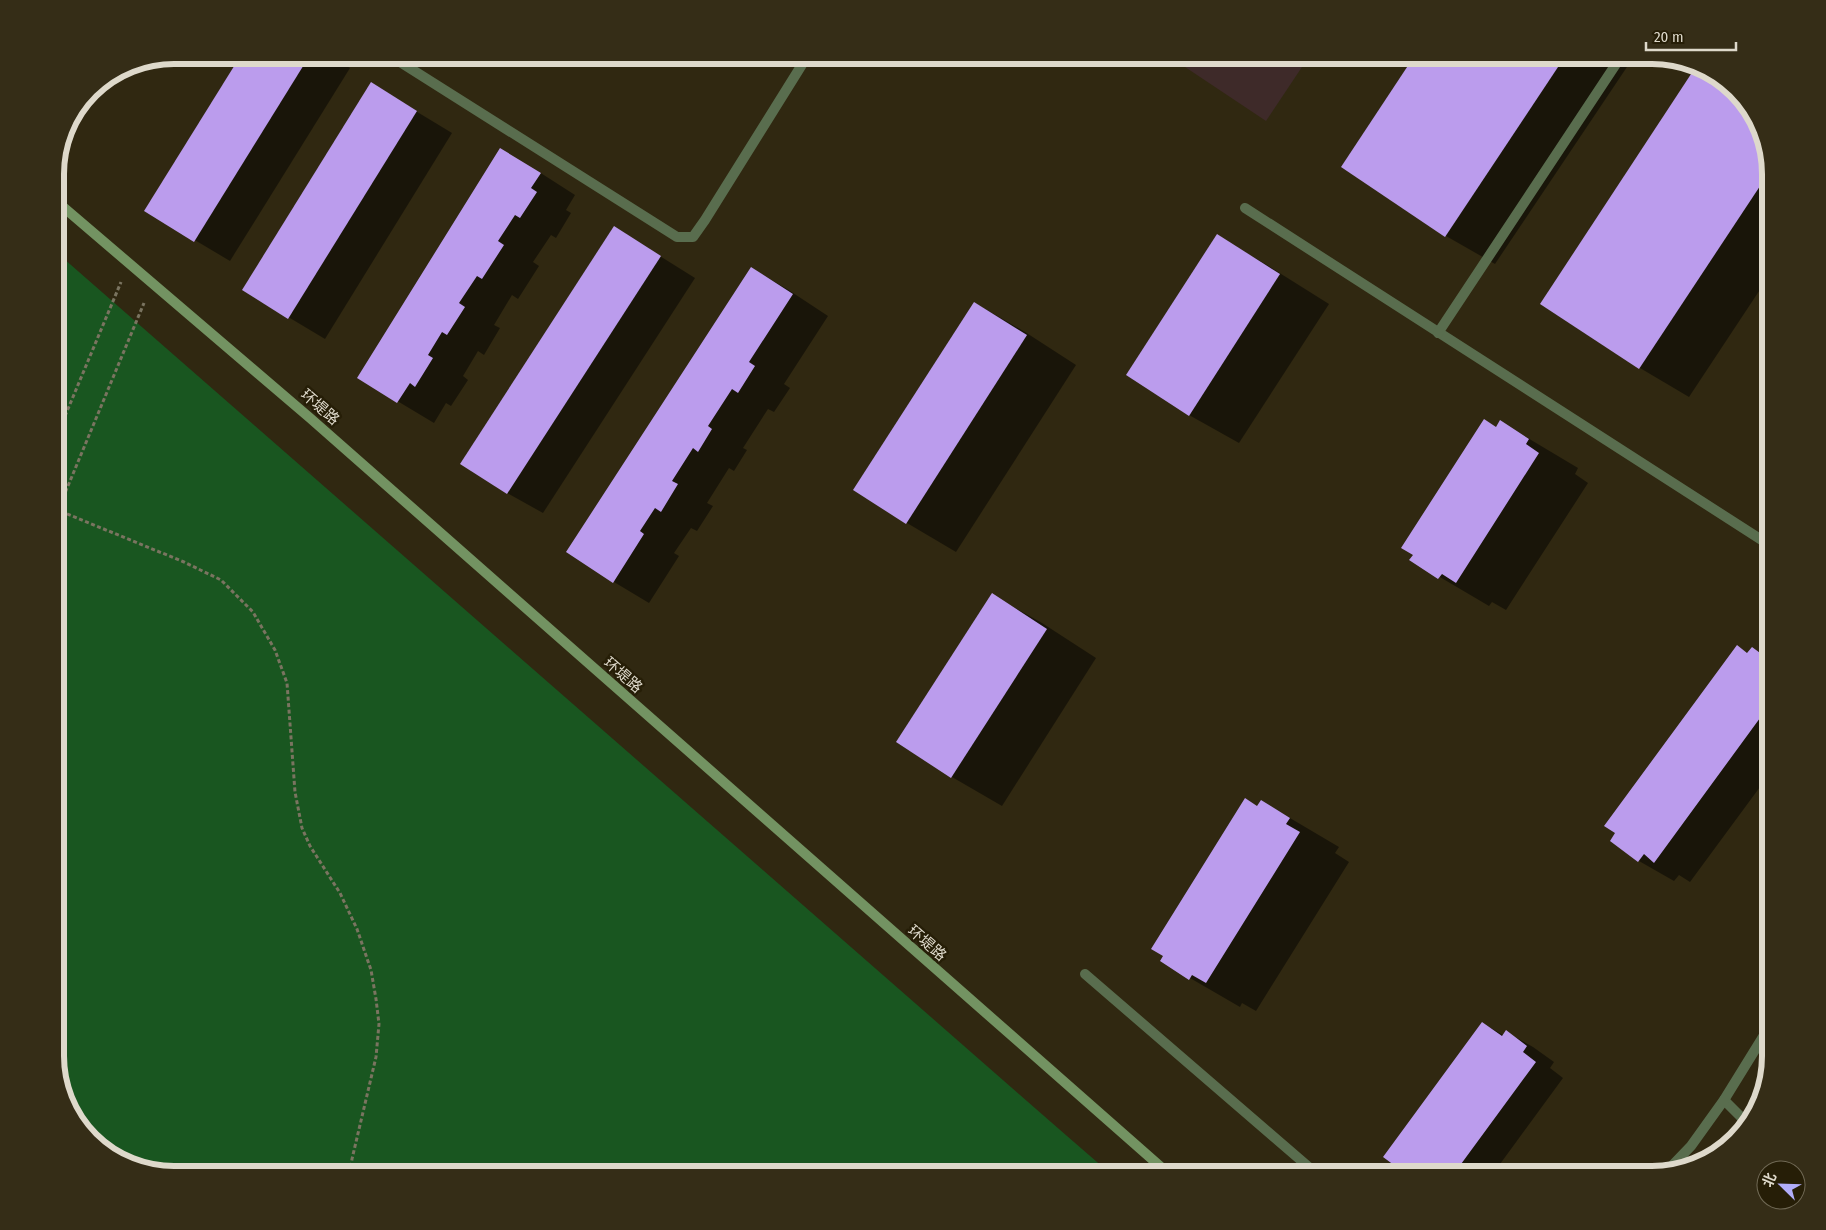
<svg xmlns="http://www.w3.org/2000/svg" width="1826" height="1230" viewBox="0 0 1826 1230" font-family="'Fira Sans Condensed','Noto Sans SC',sans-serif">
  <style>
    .commercial { fill: #3e2a29 }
    .green { fill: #195620 }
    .shadow { fill: #0007 }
    .building { fill: #bb9ced }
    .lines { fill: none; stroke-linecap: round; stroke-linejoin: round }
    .path { stroke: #7a7460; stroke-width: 3; stroke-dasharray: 4 2.5; stroke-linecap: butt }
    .lane { stroke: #596d4e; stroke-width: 10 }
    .secondary { stroke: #739362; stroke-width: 10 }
    .labels { text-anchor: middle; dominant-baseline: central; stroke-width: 5; stroke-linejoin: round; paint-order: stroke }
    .street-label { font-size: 15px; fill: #ded9cb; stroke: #261e07 }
    .rim { fill: none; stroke: #ded9cb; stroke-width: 6 }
  </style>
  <rect width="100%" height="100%" fill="#302811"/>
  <path class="commercial" d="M1167,55H1310L1266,121Z"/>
  <path class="green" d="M55,251L1067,1136L1112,1175H174L108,1155L71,1115L55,1063Z"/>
  <g class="shadow">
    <path d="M243,55H329L350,68L230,261L146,211Z"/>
    <path d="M1417,55H1635L1495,264L1446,236L1342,167Z"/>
    <path d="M1696,69L1718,75L1755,115L1771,174V273L1689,397L1640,368Z"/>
    <path d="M371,84L452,133L325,339L243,290Z"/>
    <path d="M536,170L575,195L566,210L571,213L556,238L551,235L533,262L539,266L518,299L512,295L494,325L500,328L484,355L478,351L463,376L468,380L451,406L446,403L434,423L359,378Z"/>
    <path d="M615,228L695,278L543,513L507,493Z"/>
    <path d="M1217,236L1267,265L1329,304L1239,443L1189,415Z"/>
    <path d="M751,268L787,289L828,316L784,384L790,388L774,412L768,409L743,448L747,450L734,471L729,468L707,503L713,506L697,531L691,528L674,553L679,556L649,603L614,582Z"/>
    <path d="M975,303L1025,332L1076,365L956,552L907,523L855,490Z"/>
    <path d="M1501,422L1578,468L1575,474L1588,483L1506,610L1492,602L1489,606L1411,560Z"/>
    <path d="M992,595L1042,623L1096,658L1002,806L952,777L897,742Z"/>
    <path d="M1737,647L1749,654L1752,648L1771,659V772L1690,882L1679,875L1674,881L1639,861L1611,841Z"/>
    <path d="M1261,801L1339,847L1335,853L1349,862L1256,1011L1242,1003L1240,1007L1190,978Z"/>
    <path d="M1482,1023L1503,1035L1506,1032L1533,1047L1554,1062L1550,1068L1563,1078L1492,1175H1401Z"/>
  </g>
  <g class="building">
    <path d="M241,55H310L194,242L144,211Z"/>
    <path d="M1415,55H1566L1445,237L1341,167Z"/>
    <path d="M1695,68L1718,75L1755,115L1770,171L1639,369L1540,304Z"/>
    <path d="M371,82L417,111L288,319L242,290Z"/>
    <path d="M500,148L541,173L531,188L537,192L520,218L515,215L498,241L504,245L482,279L477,276L459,303L465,307L447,335L442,332L428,355L433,358L415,387L410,383L397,403L357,378Z"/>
    <path d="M614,226L661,256L507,494L460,464Z"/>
    <path d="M1217,234L1280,274L1189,416L1126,375Z"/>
    <path d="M751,267L793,294L749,362L755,366L738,393L732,389L708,426L712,429L698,452L693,448L672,481L678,484L661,512L655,508L640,531L644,534L613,583L566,552Z"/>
    <path d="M974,302L1027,335L906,524L853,490Z"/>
    <path d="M1484,419L1496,427L1500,420L1529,439L1526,444L1539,453L1456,583L1442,574L1438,579L1409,560L1413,555L1401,548Z"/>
    <path d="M992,593L1047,629L951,778L896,742Z"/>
    <path d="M1737,645L1747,653L1752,647L1771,661V703L1654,863L1644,854L1638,862L1610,841L1615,833L1604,826Z"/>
    <path d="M1245,798L1257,806L1261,800L1290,818L1286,824L1300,832L1206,983L1192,975L1189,980L1160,961L1163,956L1151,949Z"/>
    <path d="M1482,1022L1502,1036L1506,1030L1527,1046L1523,1052L1536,1062L1453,1175H1399L1402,1171L1383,1157Z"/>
  </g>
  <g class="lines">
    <g class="path">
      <path d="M55,440L121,282"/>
      <path d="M55,509L184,562L221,580L253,612L275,650L287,683L295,792L302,828L310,846L340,893L357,929L371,970L376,999L379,1024L376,1057L352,1159L350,1175"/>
      <path d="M58,510L144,303"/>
    </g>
    <g class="lane">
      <path d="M389,55L677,237H693L705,220L808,55"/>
      <path d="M1245,208L1771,546"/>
      <path d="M1438,333L1622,55"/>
      <path d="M1085,974L1318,1175"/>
      <path d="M1724,1100L1748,1124"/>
      <path d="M1666,1172L1691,1146L1724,1100L1771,1024"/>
    </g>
    <path class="secondary" d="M55,200L310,418L1170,1175"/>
  </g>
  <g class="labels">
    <g class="street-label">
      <text transform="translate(320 407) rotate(41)">环堤路</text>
      <text transform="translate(623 675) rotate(41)">环堤路</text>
      <text transform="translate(927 943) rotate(41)">环堤路</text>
    </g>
  </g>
  <path d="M0 0H1826V1230H0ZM174 64H1652A110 110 0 0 1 1762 174V1056A110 110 0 0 1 1652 1166H174A110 110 0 0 1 64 1056V174A110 110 0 0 1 174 64Z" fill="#352d17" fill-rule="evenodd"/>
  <path class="rim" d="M174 64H1652A110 110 0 0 1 1762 174V1056A110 110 0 0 1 1652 1166H174A110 110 0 0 1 64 1056V174A110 110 0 0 1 174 64Z"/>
  <g transform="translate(1781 1185) rotate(293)"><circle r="24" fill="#261e07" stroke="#706955"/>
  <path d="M0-4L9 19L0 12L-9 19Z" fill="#b1adfa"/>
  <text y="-8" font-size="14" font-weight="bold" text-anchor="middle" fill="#ded9cb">北</text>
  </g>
  <path d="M1646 42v8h90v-8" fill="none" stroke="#ded9cb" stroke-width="2.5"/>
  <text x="1654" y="42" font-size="15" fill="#ded9cb" stroke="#261e07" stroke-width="4" paint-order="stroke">20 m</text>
</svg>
